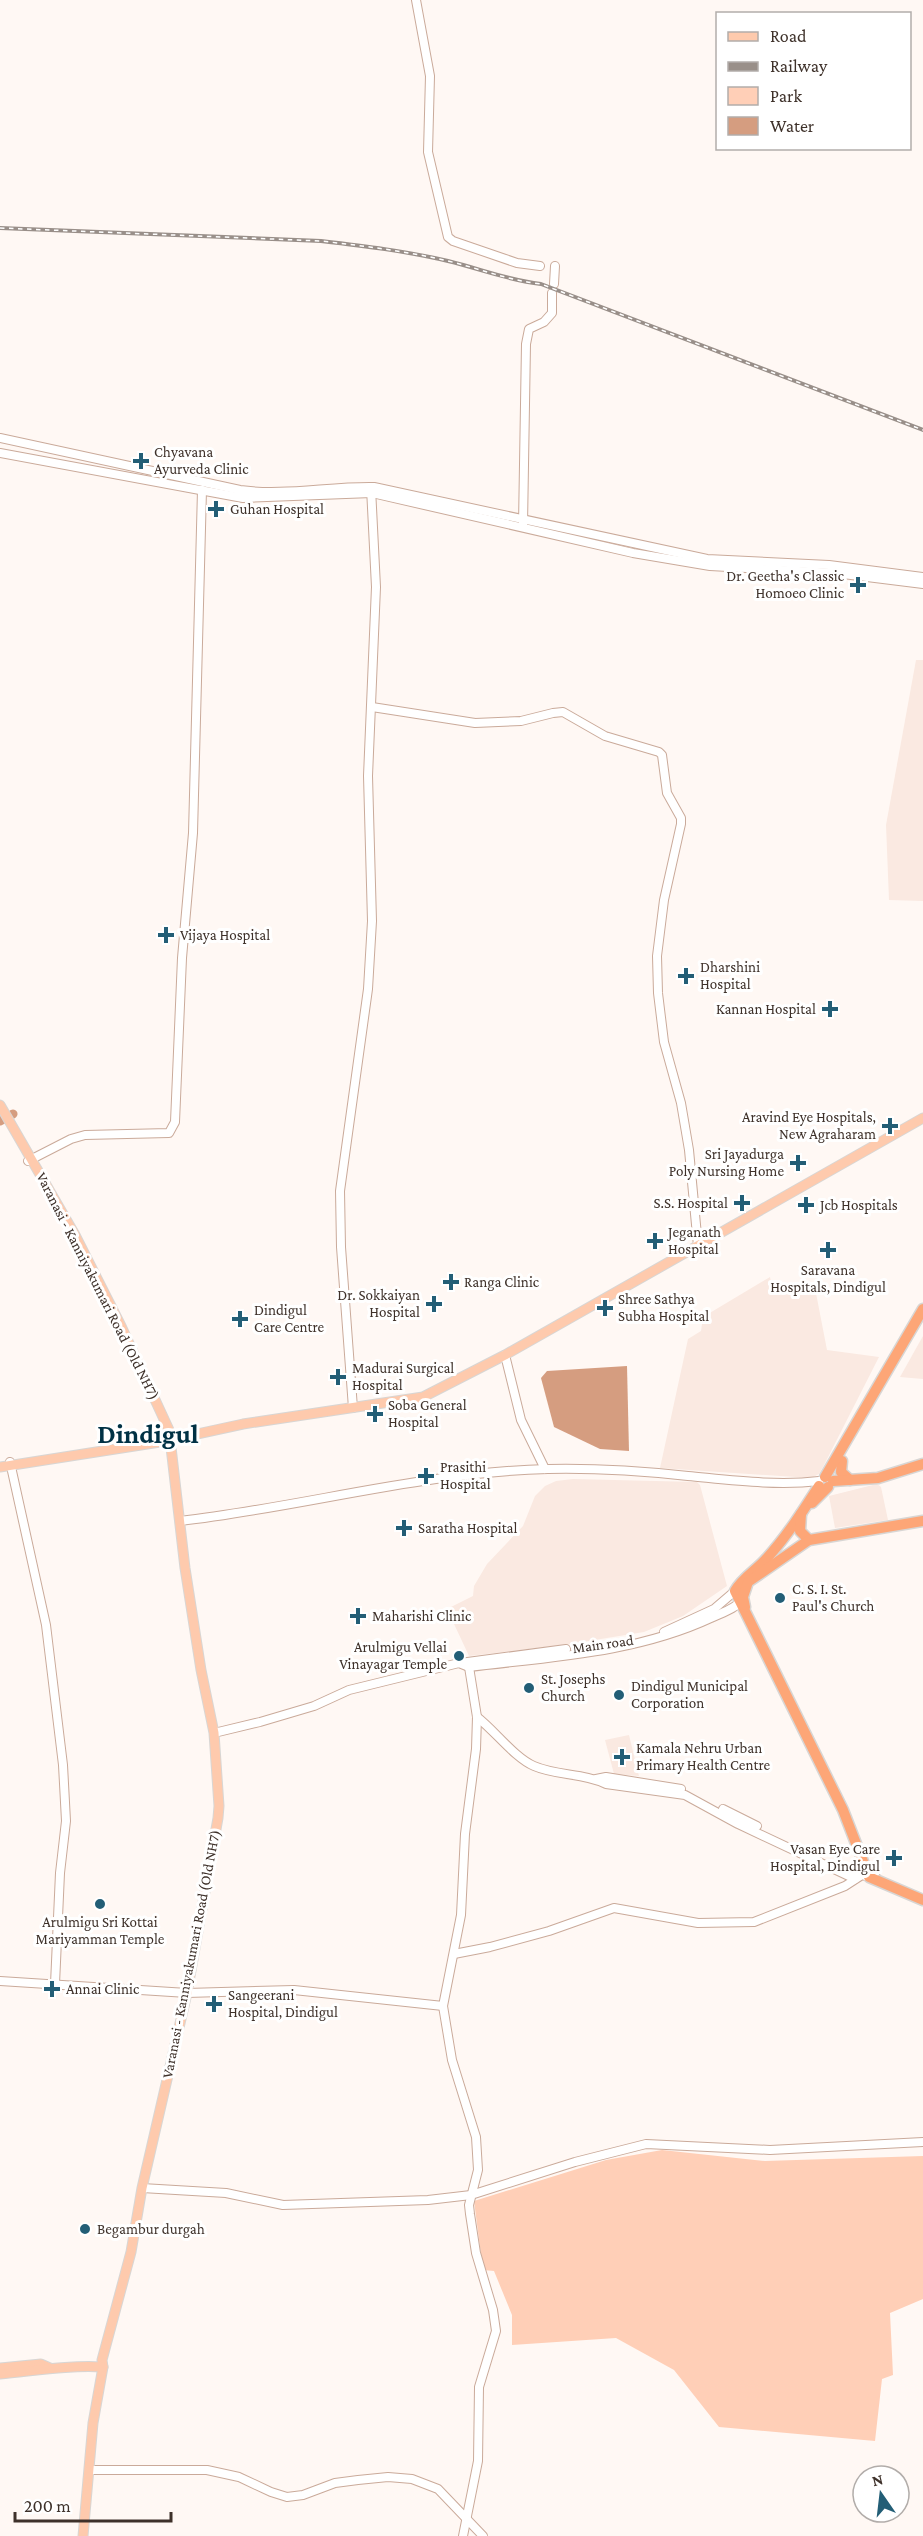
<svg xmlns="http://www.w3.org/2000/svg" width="923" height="2536" viewBox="0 0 923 2536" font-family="'Crimson Pro',serif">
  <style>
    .built { fill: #fae9e1 }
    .green { fill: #ffcfb7 }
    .water { fill: #d59d80 }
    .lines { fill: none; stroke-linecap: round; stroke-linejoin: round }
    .river { stroke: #d59d80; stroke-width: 9 }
    .secondary-casing { stroke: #caaa9a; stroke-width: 10 }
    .primary-casing { stroke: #d8d6d4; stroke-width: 11 }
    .highway-casing { stroke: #d8d6d4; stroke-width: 13 }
    .secondary { stroke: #fff; stroke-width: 8 }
    .primary { stroke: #fecaad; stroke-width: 9 }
    .highway { stroke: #fda677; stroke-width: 10 }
    .rail-casing { stroke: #998f89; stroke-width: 4 }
    .rail { stroke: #fff; stroke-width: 1.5; stroke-dasharray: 4.5; stroke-linecap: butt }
    .poi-dot { fill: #235e76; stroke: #fff; stroke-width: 2 }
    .labels { text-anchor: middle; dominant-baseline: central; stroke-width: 6; stroke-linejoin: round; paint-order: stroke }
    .poi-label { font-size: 15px; fill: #3e312a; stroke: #fff; text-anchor: start }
    .street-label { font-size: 15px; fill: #3e312a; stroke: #fff }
    .town-label { font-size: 27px; font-weight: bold; fill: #003144; stroke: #fff }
  </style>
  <rect width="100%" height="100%" fill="#fff8f4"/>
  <g class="built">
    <path d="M916,660H923V901L889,900L886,825Z"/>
    <path d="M770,1277L773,1292L815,1288L827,1350L879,1357L824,1465L819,1474L811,1478L660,1468L688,1339L701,1331L703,1317Z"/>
    <path d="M923,1336V1379L900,1377Z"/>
    <path d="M573,1479L697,1482L700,1485L727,1586L683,1616L644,1632L570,1644L469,1656L447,1609L473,1596L474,1586L487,1564L523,1526L535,1496L545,1486L556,1481Z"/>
    <path d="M877,1484L881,1487L888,1520L835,1528L829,1496Z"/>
    <path d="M629,1735L639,1776L614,1774L605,1740Z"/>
  </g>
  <path class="green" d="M662,2150L765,2161L923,2156V2299L890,2313L893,2375L882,2379L875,2441L719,2427L674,2370L616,2338L512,2345V2315L494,2271L483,2270L474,2201L606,2160Z"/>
  <path class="water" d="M627,1366L629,1451L600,1449L554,1427L541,1378L547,1371Z"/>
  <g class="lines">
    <path class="river" d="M0,1121L13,1114"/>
    <g class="secondary-casing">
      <g id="secondary">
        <path d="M416,0L430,76L428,152L448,237L453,241L517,263L540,266"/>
        <path d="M554,284L555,266"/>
        <path d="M0,438L240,490C284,496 330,486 374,487L707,559L829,565L923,577"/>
        <path d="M0,453L243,498L372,493L633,553L710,566L835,573L923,584"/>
        <path d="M523,525L526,344L529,329L544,322L552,313V293"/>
        <path d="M372,707L475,723L521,721L553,713L563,712L605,736L659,752L662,755L667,793L681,818V824L664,900L657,956L658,993L664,1042L681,1103L689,1150L698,1246"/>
        <path d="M28,1161L71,1139L85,1135L169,1133L175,1122L182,958L193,833L202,490"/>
        <path d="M505,1355L521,1420L545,1469"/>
        <path d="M353,1408L341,1247L340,1191L368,989L372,921L368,776L376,587L371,488"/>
        <path d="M10,1462L46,1625L63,1765L66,1821L60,1873L55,1984"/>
        <path d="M180,1521C303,1507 423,1472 548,1469C594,1468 642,1471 688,1476C731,1480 776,1486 819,1481"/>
        <path d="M664,1632L714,1609L735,1591"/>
        <path d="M460,1663L566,1649"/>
        <path d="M477,1717C495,1731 515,1758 534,1766C557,1776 584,1773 606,1784L685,1795L738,1824L855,1879"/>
        <path d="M214,1733L260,1722L314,1706L349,1690L459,1663L469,1667C551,1657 636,1653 711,1618C721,1613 735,1609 742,1600"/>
        <path d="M596,1779L606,1777L681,1789"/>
        <path d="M723,1809L757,1826"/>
        <path d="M839,1865L862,1875"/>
        <path d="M454,1954L490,1947L549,1931L614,1908L698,1923L754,1922L845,1886L862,1875L869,1877L876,1872"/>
        <path d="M0,1981L187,1993L294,1990L443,2006"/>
        <path d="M142,2188L226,2193L283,2205L428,2200L471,2195L575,2162L646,2144L770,2150L923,2142"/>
        <path d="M89,2470H207L239,2477L271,2492L287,2497L303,2495L335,2483L358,2480L388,2477L412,2479L438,2489L483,2536"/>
        <path d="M463,2536L478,2461L479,2387L496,2331L493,2310L476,2253L470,2214L469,2205L478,2170L476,2137L452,2060L443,2006L461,1915L465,1834L476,1749L477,1717L469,1667"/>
      </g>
    </g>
    <g class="primary-casing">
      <g id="primary">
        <path d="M0,1105L75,1235L121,1326L169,1430L185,1568L201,1670L214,1733L219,1806L218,1818L187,1993L142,2188L131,2252L102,2360L103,2367L93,2423L83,2536"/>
        <path d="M0,1467L160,1442L243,1424L423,1397L505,1355L923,1118"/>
        <path d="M0,2368L41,2364L50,2368"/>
        <path d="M0,2374C34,2371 68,2365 103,2367"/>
      </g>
    </g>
    <g class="highway-casing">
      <g id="highway">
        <path d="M842,1461L841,1472L850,1480"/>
        <path d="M825,1477L923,1309"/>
        <path d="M833,1481L878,1478L923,1464"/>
        <path d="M819,1486C803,1511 787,1536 767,1558C757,1570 743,1577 735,1591L843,1810L869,1877L923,1900"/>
        <path d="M812,1503L828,1487"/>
        <path d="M801,1514L800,1531L809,1540"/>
        <path d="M745,1607L743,1597L748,1582L809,1540L923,1521"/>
      </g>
    </g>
    <use href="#secondary" class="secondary"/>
    <use href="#primary" class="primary"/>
    <use href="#highway" class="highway"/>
    <g class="rail-casing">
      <path id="rail" d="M0,228L321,241C364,246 406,251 448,261C481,269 507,280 541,284L923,430"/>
    </g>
    <use href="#rail" class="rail"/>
  </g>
  <g class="poi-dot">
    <path d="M138 452h6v6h6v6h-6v6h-6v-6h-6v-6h6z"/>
    <path d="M213 500h6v6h6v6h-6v6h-6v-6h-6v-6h6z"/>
    <path d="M855 576h6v6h6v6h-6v6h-6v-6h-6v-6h6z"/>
    <path d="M163 926h6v6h6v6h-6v6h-6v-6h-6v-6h6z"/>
    <path d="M683 967h6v6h6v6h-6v6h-6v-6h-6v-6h6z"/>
    <path d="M827 1000h6v6h6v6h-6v6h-6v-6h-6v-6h6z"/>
    <path d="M887 1117h6v6h6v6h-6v6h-6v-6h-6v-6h6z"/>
    <path d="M795 1154h6v6h6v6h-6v6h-6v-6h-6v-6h6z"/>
    <path d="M739 1194h6v6h6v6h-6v6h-6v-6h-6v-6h6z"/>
    <path d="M803 1196h6v6h6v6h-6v6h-6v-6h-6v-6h6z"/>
    <path d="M652 1232h6v6h6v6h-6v6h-6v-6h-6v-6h6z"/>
    <path d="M825 1241h6v6h6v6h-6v6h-6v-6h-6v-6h6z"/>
    <path d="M448 1273h6v6h6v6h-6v6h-6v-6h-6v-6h6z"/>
    <path d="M431 1295h6v6h6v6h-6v6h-6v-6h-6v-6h6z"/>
    <path d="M602 1299h6v6h6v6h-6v6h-6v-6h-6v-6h6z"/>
    <path d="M237 1310h6v6h6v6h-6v6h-6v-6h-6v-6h6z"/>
    <path d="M335 1368h6v6h6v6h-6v6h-6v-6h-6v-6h6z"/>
    <path d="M372 1405h6v6h6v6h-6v6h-6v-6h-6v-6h6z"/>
    <path d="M423 1467h6v6h6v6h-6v6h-6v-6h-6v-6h6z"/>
    <path d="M401 1519h6v6h6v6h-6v6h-6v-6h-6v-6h6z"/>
    <circle cx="780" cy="1598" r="6"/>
    <path d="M355 1607h6v6h6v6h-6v6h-6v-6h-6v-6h6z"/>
    <circle cx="459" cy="1656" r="6"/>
    <circle cx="529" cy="1688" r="6"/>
    <circle cx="619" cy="1695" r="6"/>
    <path d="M619 1748h6v6h6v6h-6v6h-6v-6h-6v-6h6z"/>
    <path d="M891 1849h6v6h6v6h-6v6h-6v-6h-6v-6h6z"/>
    <circle cx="100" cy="1904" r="6"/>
    <path d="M49 1980h6v6h6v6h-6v6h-6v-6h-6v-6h6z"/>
    <path d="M211 1995h6v6h6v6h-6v6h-6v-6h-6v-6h6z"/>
    <circle cx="85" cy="2229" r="6"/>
  </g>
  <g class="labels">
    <g class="poi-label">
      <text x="154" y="452">Chyavana<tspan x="154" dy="17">Ayurveda Clinic</tspan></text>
      <text x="230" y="509">Guhan Hospital</text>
      <text x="844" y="576" text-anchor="end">Dr. Geetha's Classic<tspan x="844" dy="17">Homoeo Clinic</tspan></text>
      <text x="180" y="935">Vijaya Hospital</text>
      <text x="700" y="967">Dharshini<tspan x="700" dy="17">Hospital</tspan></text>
      <text x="816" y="1009" text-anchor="end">Kannan Hospital</text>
      <text x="876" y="1117" text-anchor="end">Aravind Eye Hospitals,<tspan x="876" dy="17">New Agraharam</tspan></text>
      <text x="784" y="1154" text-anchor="end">Sri Jayadurga<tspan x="784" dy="17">Poly Nursing Home</tspan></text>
      <text x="728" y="1203" text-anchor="end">S.S. Hospital</text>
      <text x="820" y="1205">Jcb Hospitals</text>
      <text x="668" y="1232">Jeganath<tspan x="668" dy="17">Hospital</tspan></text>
      <text x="828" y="1270" text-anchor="middle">Saravana<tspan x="828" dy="17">Hospitals, Dindigul</tspan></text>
      <text x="464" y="1282">Ranga Clinic</text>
      <text x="420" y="1295" text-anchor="end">Dr. Sokkaiyan<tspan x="420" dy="17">Hospital</tspan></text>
      <text x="618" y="1299">Shree Sathya<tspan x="618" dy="17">Subha Hospital</tspan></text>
      <text x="254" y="1310">Dindigul<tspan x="254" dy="17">Care Centre</tspan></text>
      <text x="352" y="1368">Madurai Surgical<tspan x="352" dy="17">Hospital</tspan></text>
      <text x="388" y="1405">Soba General<tspan x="388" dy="17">Hospital</tspan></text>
      <text x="440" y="1467">Prasithi<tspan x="440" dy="17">Hospital</tspan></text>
      <text x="418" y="1528">Saratha Hospital</text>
      <text x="792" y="1589">C. S. I. St.<tspan x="792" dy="17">Paul's Church</tspan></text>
      <text x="372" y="1616">Maharishi Clinic</text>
      <text x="447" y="1647" text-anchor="end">Arulmigu Vellai<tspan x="447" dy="17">Vinayagar Temple</tspan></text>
      <text x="541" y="1679">St. Josephs<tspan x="541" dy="17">Church</tspan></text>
      <text x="631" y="1686">Dindigul Municipal<tspan x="631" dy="17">Corporation</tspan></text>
      <text x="636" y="1748">Kamala Nehru Urban<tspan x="636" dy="17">Primary Health Centre</tspan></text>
      <text x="880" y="1849" text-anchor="end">Vasan Eye Care<tspan x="880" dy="17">Hospital, Dindigul</tspan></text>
      <text x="100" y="1922" text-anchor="middle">Arulmigu Sri Kottai<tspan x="100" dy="17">Mariyamman Temple</tspan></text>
      <text x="66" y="1989">Annai Clinic</text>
      <text x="228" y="1995">Sangeerani<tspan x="228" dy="17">Hospital, Dindigul</tspan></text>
      <text x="97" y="2229">Begambur durgah</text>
    </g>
    <g class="street-label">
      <text transform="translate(98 1286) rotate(63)">Varanasi - Kanniyakumari Road (Old NH7)</text>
      <text transform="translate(603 1644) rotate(-8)">Main road</text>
      <text transform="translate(191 1954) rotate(-79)">Varanasi - Kanniyakumari Road (Old NH7)</text>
    </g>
    <g class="town-label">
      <text x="148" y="1434">Dindigul</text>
    </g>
  </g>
  <rect x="716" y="12" width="195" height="138" fill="#ffffff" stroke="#b2adaa" stroke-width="1.5"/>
  <rect x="728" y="32" width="30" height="9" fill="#fecaad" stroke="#b2adaa" stroke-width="1.5"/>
  <text x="770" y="42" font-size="18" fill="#3e312a">Road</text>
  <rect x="728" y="62" width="30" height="9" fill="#998f89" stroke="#b2adaa" stroke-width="1.5"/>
  <text x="770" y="72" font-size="18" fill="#3e312a">Railway</text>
  <rect x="728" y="87" width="30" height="18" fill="#ffcfb7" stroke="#b2adaa" stroke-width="1.5"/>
  <text x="770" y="102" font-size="18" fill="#3e312a">Park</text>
  <rect x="728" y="117" width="30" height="18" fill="#d59d80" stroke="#b2adaa" stroke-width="1.5"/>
  <text x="770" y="132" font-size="18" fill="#3e312a">Water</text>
  <g transform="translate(881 2494) rotate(346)"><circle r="28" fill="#ffffff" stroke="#b2adaa" stroke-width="1.5"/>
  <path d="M0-4.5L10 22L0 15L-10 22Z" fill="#235e76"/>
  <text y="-9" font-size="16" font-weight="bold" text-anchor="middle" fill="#3e312a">N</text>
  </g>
  <path d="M15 2512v9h156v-9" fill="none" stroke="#3e312a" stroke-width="3"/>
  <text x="24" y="2512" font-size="18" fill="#3e312a" stroke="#ffffff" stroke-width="4.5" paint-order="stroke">200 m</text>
</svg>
